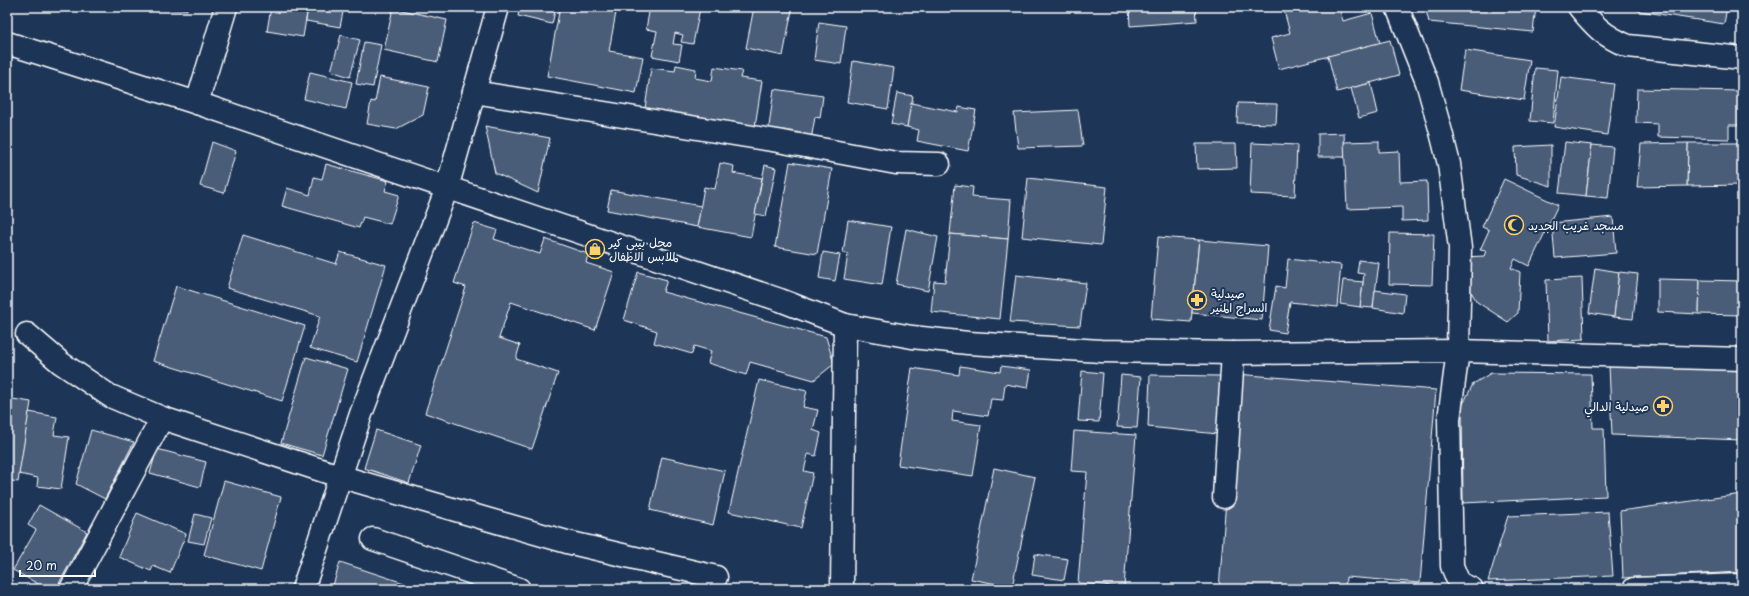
<svg xmlns="http://www.w3.org/2000/svg" width="1749" height="596" viewBox="0 0 1749 596" font-family="'Playpen Sans','Playpen Sans Arabic',sans-serif">
  <style>
    .building { fill: #4a5d79; stroke: #fff }
    .lines { fill: none; stroke-linecap: round; stroke-linejoin: round }
    .minor-casing { stroke: #fff; stroke-width: 25 }
    .tertiary-casing { stroke: #fff; stroke-width: 25 }
    .minor { stroke: #1d3557; stroke-width: 22 }
    .tertiary { stroke: #1d3557; stroke-width: 22 }
    .labels { text-anchor: middle; dominant-baseline: central; stroke-width: 4; stroke-linejoin: round; paint-order: stroke }
    .poi-label { font-size: 12px; fill: #fff; stroke: #1d3557; text-anchor: start }
  </style>
  <rect width="100%" height="100%" fill="#1d3557"/>
  <filter id="ink" filterUnits="userSpaceOnUse"><feTurbulence type="fractalNoise" baseFrequency=".025" numOctaves="2"/><feDisplacementMap in="SourceGraphic" scale="8" xChannelSelector="R" yChannelSelector="G"/><feConvolveMatrix kernelMatrix="1 2 1 2 8 2 1 2 1" color-interpolation-filters="sRGB"/></filter>
  <g filter="url(#ink)">
    <g class="building">
      <path d="M138,7H187V10L138,9Z"/>
      <path d="M271,7H308L303,37L267,31Z"/>
      <path d="M308,7H344L340,27L306,21Z"/>
      <path d="M447,7H464L463,10Z"/>
      <path d="M520,7H556L552,24L518,16Z"/>
      <path d="M560,7H617L609,51L643,57L636,93L547,76Z"/>
      <path d="M650,7L700,8L693,44L681,42L683,35L675,33L673,44L682,45L679,61L652,56L657,31L646,29Z"/>
      <path d="M754,7H777L792,10L783,56L746,48Z"/>
      <path d="M1129,7H1196L1197,21L1130,26Z"/>
      <path d="M1283,7H1339L1343,21L1372,13L1380,43L1279,69L1271,38L1290,33Z"/>
      <path d="M1425,7H1536L1533,32L1429,22Z"/>
      <path d="M1640,7H1727L1724,24L1639,11Z"/>
      <path d="M393,8L447,20L438,62L384,50Z"/>
      <path d="M819,22L846,26L841,64L814,60Z"/>
      <path d="M341,35L360,40L350,77L331,71Z"/>
      <path d="M1390,40L1399,75L1337,92L1328,56Z"/>
      <path d="M364,42L381,45L373,87L356,84Z"/>
      <path d="M1465,50L1530,60L1524,100L1459,90Z"/>
      <path d="M853,61L894,68L888,109L847,102Z"/>
      <path d="M676,65L696,69L695,78L712,81L714,67L742,71L740,78L762,81L754,133L644,115L651,68L675,71Z"/>
      <path d="M1535,68L1558,70L1553,123L1530,121Z"/>
      <path d="M310,72L352,82L346,109L304,99Z"/>
      <path d="M380,77L429,87L423,115L396,129L367,124L371,101L375,102Z"/>
      <path d="M1561,77L1614,84L1607,135L1554,127Z"/>
      <path d="M1371,83L1378,113L1359,118L1351,88Z"/>
      <path d="M774,89L823,96L820,118L815,117L811,140L768,134Z"/>
      <path d="M1637,89L1740,91L1739,125H1729V139L1658,137V124L1636,123Z"/>
      <path d="M897,93L913,96L907,127L891,124Z"/>
      <path d="M911,103L958,112L959,107L976,110L968,151L917,141L919,130L907,127Z"/>
      <path d="M1238,103L1277,104L1276,124L1237,123Z"/>
      <path d="M1078,110L1083,146L1018,148L1014,113Z"/>
      <path d="M485,126L550,138L538,193L495,173Z"/>
      <path d="M1344,133L1345,157H1318V134Z"/>
      <path d="M1379,141V152L1399,151L1400,182L1427,181L1428,220L1402,221V207L1347,209L1344,142Z"/>
      <path d="M212,142L236,151L224,193L200,186Z"/>
      <path d="M1565,142L1592,145L1586,196L1559,193Z"/>
      <path d="M1252,143L1297,145L1295,196L1250,194Z"/>
      <path d="M1688,143H1742V185L1687,186Z"/>
      <path d="M1688,143L1687,186L1637,187L1641,144Z"/>
      <path d="M1196,144H1236L1237,168L1197,169Z"/>
      <path d="M1551,145V186L1516,175L1515,147Z"/>
      <path d="M1592,145L1613,147L1608,198L1586,196Z"/>
      <path d="M790,162L832,169L817,254L775,247Z"/>
      <path d="M720,163L734,166L733,173L762,178L751,237L697,227L704,187L715,189Z"/>
      <path d="M326,164L388,181L385,191L399,195L390,224L363,217L359,228L282,206L287,188L310,195L314,177L322,179Z"/>
      <path d="M765,165L776,168L766,216L755,214Z"/>
      <path d="M1028,178L1107,187L1101,245L1022,237Z"/>
      <path d="M1504,179L1558,205L1529,266L1515,259L1511,268L1520,272L1518,313L1508,322L1477,302L1470,290L1463,257L1484,256L1486,251L1480,250L1489,230L1482,227Z"/>
      <path d="M955,185L973,187L972,197L1011,200L1008,239L950,234Z"/>
      <path d="M611,190L701,206L697,227L607,210Z"/>
      <path d="M1613,217L1616,253L1555,258L1552,223Z"/>
      <path d="M848,220L891,227L882,285L844,279L848,254L843,253Z"/>
      <path d="M474,223L497,230L494,239L540,254L545,239L588,254L586,263L614,272L595,330L511,302L499,338L520,345L516,359L558,373L532,449L425,413L466,287L454,283Z"/>
      <path d="M906,229L938,237L928,291L896,284Z"/>
      <path d="M1390,233L1434,234L1432,285L1389,284Z"/>
      <path d="M950,234L1008,239L1000,319L931,312L934,281L945,282Z"/>
      <path d="M243,235L336,264L340,252L386,265L357,362L310,348L320,316L227,288Z"/>
      <path d="M1158,237L1199,240L1191,322L1151,319Z"/>
      <path d="M1199,240L1268,246L1262,320L1192,313Z"/>
      <path d="M823,252L840,255L835,281L819,278Z"/>
      <path d="M1288,259L1341,265L1337,307L1290,302L1285,333L1269,330L1276,286L1285,288Z"/>
      <path d="M1359,260L1379,263L1373,308L1360,307L1364,274L1357,273Z"/>
      <path d="M1595,268L1619,272L1614,317L1589,313Z"/>
      <path d="M638,272L667,280L663,292L826,337L834,364L814,380L750,362L746,375L708,363L711,351L694,346L692,354L654,343L657,331L624,320Z"/>
      <path d="M1619,272L1638,274L1633,319L1614,317Z"/>
      <path d="M1016,275L1086,283L1080,326L1010,322Z"/>
      <path d="M1582,278L1584,339L1548,341L1546,280Z"/>
      <path d="M1658,279L1700,280L1699,314L1658,312Z"/>
      <path d="M1343,280L1363,282L1360,307L1340,304Z"/>
      <path d="M1700,280L1742,281V315L1699,314Z"/>
      <path d="M176,286L305,326L282,401L153,361Z"/>
      <path d="M1375,290L1405,294L1403,313L1373,308Z"/>
      <path d="M306,357L348,369L322,455L281,443Z"/>
      <path d="M1609,365L1742,366V440L1612,435Z"/>
      <path d="M960,366L1000,372L1001,366L1031,370L1028,388L1005,384L1003,400L991,399L988,416L953,411L952,421L981,425L973,476L898,465L912,368L959,375Z"/>
      <path d="M1082,371L1103,373L1099,422L1078,421Z"/>
      <path d="M1491,373L1591,374L1593,428H1604L1606,496L1463,503L1462,406L1473,384Z"/>
      <path d="M1236,374L1436,390L1420,583L1346,577L1345,589H1219Z"/>
      <path d="M1121,375L1141,377L1137,428L1117,427Z"/>
      <path d="M1150,375L1220,376L1218,434L1148,427Z"/>
      <path d="M759,380L807,391L803,407L818,410L813,430L821,433L816,456L808,454L804,471L813,473L801,528L729,512Z"/>
      <path d="M7,398L31,402L18,482L7,480Z"/>
      <path d="M29,412L57,417L54,435L69,437L61,489L37,486L38,478L19,474Z"/>
      <path d="M91,430L134,442L105,499L76,484Z"/>
      <path d="M376,430L421,445L409,483L364,468Z"/>
      <path d="M1074,431L1136,435L1124,587L1078,583L1087,472L1071,471Z"/>
      <path d="M157,449L206,462L200,487L150,473Z"/>
      <path d="M662,457L725,471L713,525L650,510Z"/>
      <path d="M994,468L1035,477L1012,587L971,579Z"/>
      <path d="M224,481L281,497L261,571L204,555Z"/>
      <path d="M1742,494V572L1623,578L1620,511Z"/>
      <path d="M39,505L87,532L56,589H47L13,570L36,530L28,525Z"/>
      <path d="M1608,512L1613,576L1488,581L1508,516Z"/>
      <path d="M137,513L186,534L170,573L153,566L151,571L119,557Z"/>
      <path d="M195,514L211,518L204,544L188,541Z"/>
      <path d="M1035,554L1068,559L1064,580L1032,575Z"/>
      <path d="M340,562L422,589H332Z"/>
    </g>
    <g class="lines">
      <g class="minor-casing">
        <g id="minor">
          <path d="M1397,7L1427,82L1441,132L1449,164L1460,248L1458,351L1449,419L1452,566L1459,583L1472,589"/>
          <path d="M1579,7C1595,27 1604,36 1628,46L1742,58"/>
          <path d="M7,43L197,103L780,300L845,325L912,337L968,343L1101,351L1233,353L1458,351L1742,359"/>
          <path d="M474,92L778,141L896,163L939,164"/>
          <path d="M197,103L226,7"/>
          <path d="M27,334L61,363L110,396L162,418L339,476L483,518L567,542L716,577"/>
          <path d="M1224,497L1233,353"/>
          <path d="M373,539L519,589"/>
          <path d="M71,589L162,418"/>
          <path d="M842,589L845,325"/>
          <path d="M1634,589L1742,585"/>
        </g>
      </g>
      <g class="tertiary-casing">
        <path id="tertiary" d="M303,589L361,414L447,188L498,7"/>
      </g>
      <use href="#minor" class="minor"/>
      <use href="#tertiary" class="tertiary"/>
    </g>
  </g>
  <defs>
    <g id="mosque-ring" transform="scale(1)"><circle r="9.5" fill="#1d3557" stroke="#ffd166" stroke-width="1.5"/><path d="M3.5-4.9A6 6 0 1 0 3.5 4.9A5 5 0 1 1 3.5-4.9Z" fill="#ffd166"/></g>
    <g id="shop-ring" transform="scale(1)"><circle r="9.5" fill="#1d3557" stroke="#ffd166" stroke-width="1.5"/><path d="M-5-2.5h2.3a2.7 3.5 0 0 1 5.4 0H5L5.5 6h-11ZM-1.5-2.5h3a1.5 2.3 0 0 0-3 0Z" fill="#ffd166"/></g>
    <g id="pharmacy-ring" transform="scale(1)"><circle r="9.5" fill="#1d3557" stroke="#ffd166" stroke-width="1.5"/><path d="M-2-6h4v4h4v4h-4v4h-4v-4h-4v-4h4Z" fill="#ffd166"/></g>
  </defs>
  <g fill-rule="evenodd">
    <use href="#mosque-ring" x="1514" y="225"/>
    <use href="#shop-ring" x="595" y="249"/>
    <use href="#pharmacy-ring" x="1197" y="300"/>
    <use href="#pharmacy-ring" x="1663" y="406"/>
  </g>
  <g class="labels">
    <g class="poi-label">
      <text x="1528" y="225">مسجد غريب الجديد</text>
      <text x="609" y="242">محل بيبي كير<tspan x="609" dy="14">لملابس الاطفال</tspan></text>
      <text x="1211" y="293">صيدلية<tspan x="1211" dy="14">السراج المنير</tspan></text>
      <text x="1649" y="406" text-anchor="end">صيدلية الدالي</text>
    </g>
  </g>
  <rect width="1749" height="596" fill="none" stroke="#1d3557" stroke-width="24"/>
  <rect x="12" y="12" width="1725" height="572" fill="none" stroke="#fff" stroke-width="1.5" filter="url(#ink)"/>
  <path d="M20 570v6h75v-6" fill="none" stroke="#ffffff" stroke-width="2"/>
  <text x="26" y="570" font-size="12" fill="#ffffff" stroke="#1d3557" stroke-width="3" paint-order="stroke">20 m</text>
</svg>
